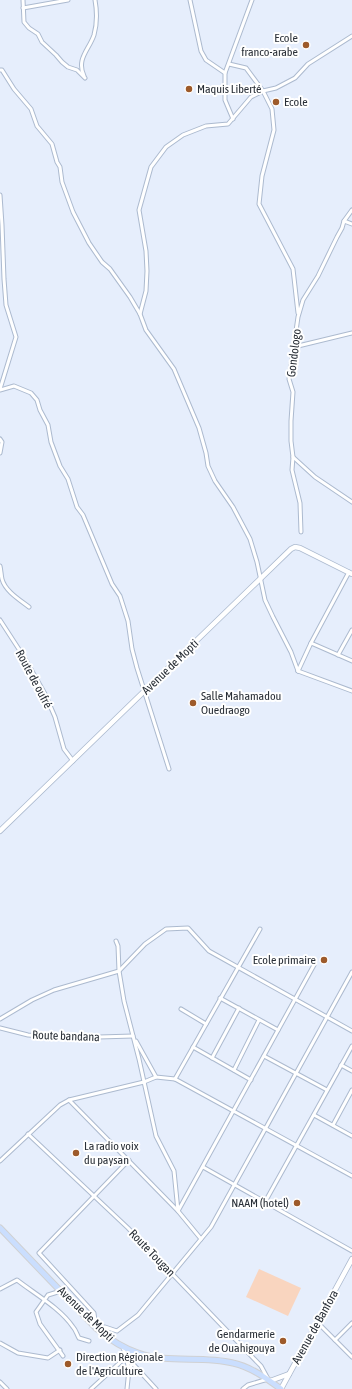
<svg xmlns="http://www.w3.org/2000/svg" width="352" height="1389" viewBox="0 0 352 1389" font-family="'Asap Condensed',sans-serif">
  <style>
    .green { fill: #f9d5bf }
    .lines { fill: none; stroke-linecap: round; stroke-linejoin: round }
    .street-casing { stroke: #acbacf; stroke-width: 5 }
    .secondary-casing { stroke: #acbacf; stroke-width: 6 }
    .primary-casing { stroke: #d0d1d3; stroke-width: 7 }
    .street { stroke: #fff; stroke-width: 3 }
    .secondary { stroke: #fff; stroke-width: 4.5 }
    .primary { stroke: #cadefe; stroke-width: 5 }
    .poi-dot { fill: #9d5a2a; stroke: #fff; stroke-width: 1.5 }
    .labels { text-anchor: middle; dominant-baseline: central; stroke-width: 4; stroke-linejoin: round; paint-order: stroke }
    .poi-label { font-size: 12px; fill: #292f37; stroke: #fff; text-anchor: start }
    .street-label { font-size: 12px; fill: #292f37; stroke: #fff }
  </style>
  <rect width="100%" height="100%" fill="#e6eefc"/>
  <path class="green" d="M259,1269L301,1288L288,1316L246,1297Z"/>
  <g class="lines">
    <g class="street-casing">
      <g id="street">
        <path d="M23,0L24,22L29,28L38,34L42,42L56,55L62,62L68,67L77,70L85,78"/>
        <path d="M190,0L201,51L206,60L225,73V100L233,119"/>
        <path d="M23,8L68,0"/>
        <path d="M229,64L246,68L263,91L272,109L274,130L262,176L259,204L293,269L298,313"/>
        <path d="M0,70H2L14,89L31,109L37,126L52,144L57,162L60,167L62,182L73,212L89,243L102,262L110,269L130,297L140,314L146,330L174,369L199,428L206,453L208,466L215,481L233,507L250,539L257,562L265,600L273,617L291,652L298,671"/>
        <path d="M225,73L252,0"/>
        <path d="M84,76C76,59 89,50 94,35C97,24 97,11 95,0"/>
        <path d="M0,195L2,225L4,279L6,305L16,337L0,389"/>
        <path d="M344,221L352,224"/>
        <path d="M140,314L146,291L147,271L146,251L139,210L151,167L166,147L183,135L206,126L228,124L251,97L263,91L276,88L295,78L308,64L352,36"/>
        <path d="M294,347L352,333"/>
        <path d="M0,390L14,386L31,393L37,400L40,410L48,425L51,442L60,466L68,479L77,507L83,515L112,584L120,596L128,621L132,649L137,668L169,769"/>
        <path d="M0,439L2,442L0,453"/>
        <path d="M293,457L315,477L352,502"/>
        <path d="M301,532L300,503L292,470L293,457L291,441V421L293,392L289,379L298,317L303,300L318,276L337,237L342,228L344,221L352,210"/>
        <path d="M0,566C1,570 1,575 2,579C5,591 20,600 29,607"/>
        <path d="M0,620L24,657L45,694L55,717L64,749L73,761"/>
        <path d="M311,643L352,661"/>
        <path d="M338,655L352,630"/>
        <path d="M298,671L311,643L349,572"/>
        <path d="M298,671L352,691"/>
        <path d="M116,941L118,946L119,971L124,1001L139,1059L156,1136L174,1171L178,1211L314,965"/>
        <path d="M220,998L278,1030"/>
        <path d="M181,1009L206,1024"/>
        <path d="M0,1019L32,1000L54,990L119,971L145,944L166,929L188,928L209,951L352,1031"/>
        <path d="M0,1028L28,1035L65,1038L133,1036"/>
        <path d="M136,1041L156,1077L175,1079L352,1176"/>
        <path d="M193,1047L251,1080"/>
        <path d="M264,1056L327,1090"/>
        <path d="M212,1058L239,1008"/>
        <path d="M341,1065L352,1071"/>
        <path d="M234,1070L259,1020"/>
        <path d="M175,1079L260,929"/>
        <path d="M69,1100L178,1211L201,1239"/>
        <path d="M314,1115L352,1136"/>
        <path d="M333,1125L352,1090"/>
        <path d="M28,1134L128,1228L261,1366L268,1379L248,1385L243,1389"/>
        <path d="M129,1160L39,1253L94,1313L96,1328L105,1327L117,1331L138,1315L211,1227L352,972"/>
        <path d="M0,1161L60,1105L69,1100L144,1082L156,1077"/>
        <path d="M203,1167L352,1251"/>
        <path d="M265,1202L352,1046"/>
        <path d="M0,1289L17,1280C35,1294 60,1308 73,1327C76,1330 77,1335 79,1338L89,1341"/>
        <path d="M61,1291L48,1295L36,1312L40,1324L63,1356"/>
        <path d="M317,1322L352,1357"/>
        <path d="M335,1340L352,1323"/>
        <path d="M0,1343L18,1353L48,1358L60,1350"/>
        <path d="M123,1347L129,1369L139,1354"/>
        <path d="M133,1364L156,1389"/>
        <path d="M0,1382L7,1389"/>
        <path d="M91,1389L126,1357"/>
        <path d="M127,1389L129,1369"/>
      </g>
    </g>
    <g class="secondary-casing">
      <g id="secondary">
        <path d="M0,831L291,549L295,547L300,548L352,574"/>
        <path d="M270,1381L289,1374"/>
        <path d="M281,1389L352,1259"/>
      </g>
    </g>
    <g class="primary-casing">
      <path id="primary" d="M0,1228L96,1328C109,1339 122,1348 138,1353C168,1364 202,1355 233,1363C251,1367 266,1378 281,1389"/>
    </g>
    <use href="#street" class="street"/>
    <use href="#secondary" class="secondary"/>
    <use href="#primary" class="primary"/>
  </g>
  <g class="poi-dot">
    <circle cx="306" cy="45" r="4"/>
    <circle cx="189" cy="89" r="4"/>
    <circle cx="276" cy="102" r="4"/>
    <circle cx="193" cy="703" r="4"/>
    <circle cx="324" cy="960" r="4"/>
    <circle cx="76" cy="1153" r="4"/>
    <circle cx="297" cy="1203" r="4"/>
    <circle cx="283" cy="1341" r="4"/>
    <circle cx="68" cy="1364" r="4"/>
  </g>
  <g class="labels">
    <g class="poi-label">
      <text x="298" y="38" text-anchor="end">Ecole<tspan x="298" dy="14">franco-arabe</tspan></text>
      <text x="197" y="89">Maquis Liberté</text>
      <text x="284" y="102">Ecole</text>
      <text x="201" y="696">Salle Mahamadou<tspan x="201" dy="14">Ouedraogo</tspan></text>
      <text x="316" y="960" text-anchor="end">Ecole primaire</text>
      <text x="84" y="1146">La radio voix<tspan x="84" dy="14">du paysan</tspan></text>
      <text x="289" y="1203" text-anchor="end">NAAM (hotel)</text>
      <text x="275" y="1334" text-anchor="end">Gendarmerie<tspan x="275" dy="14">de Ouahigouya</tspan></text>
      <text x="76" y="1357">Direction Régionale<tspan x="76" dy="14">de l'Agriculture</tspan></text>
    </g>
    <g class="street-label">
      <text transform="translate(294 353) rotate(-83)">Gondologo</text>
      <text transform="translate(170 667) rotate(-44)">Avenue de Mopti</text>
      <text transform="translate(34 679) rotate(62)">Route de oufré</text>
      <text transform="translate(66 1036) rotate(2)">Route bandana</text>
      <text transform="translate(152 1253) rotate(46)">Route Tougan</text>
      <text transform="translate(86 1314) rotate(44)">Avenue de Mopti</text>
      <text transform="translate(315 1327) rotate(-61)">Avenue de Banfora</text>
    </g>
  </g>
</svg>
